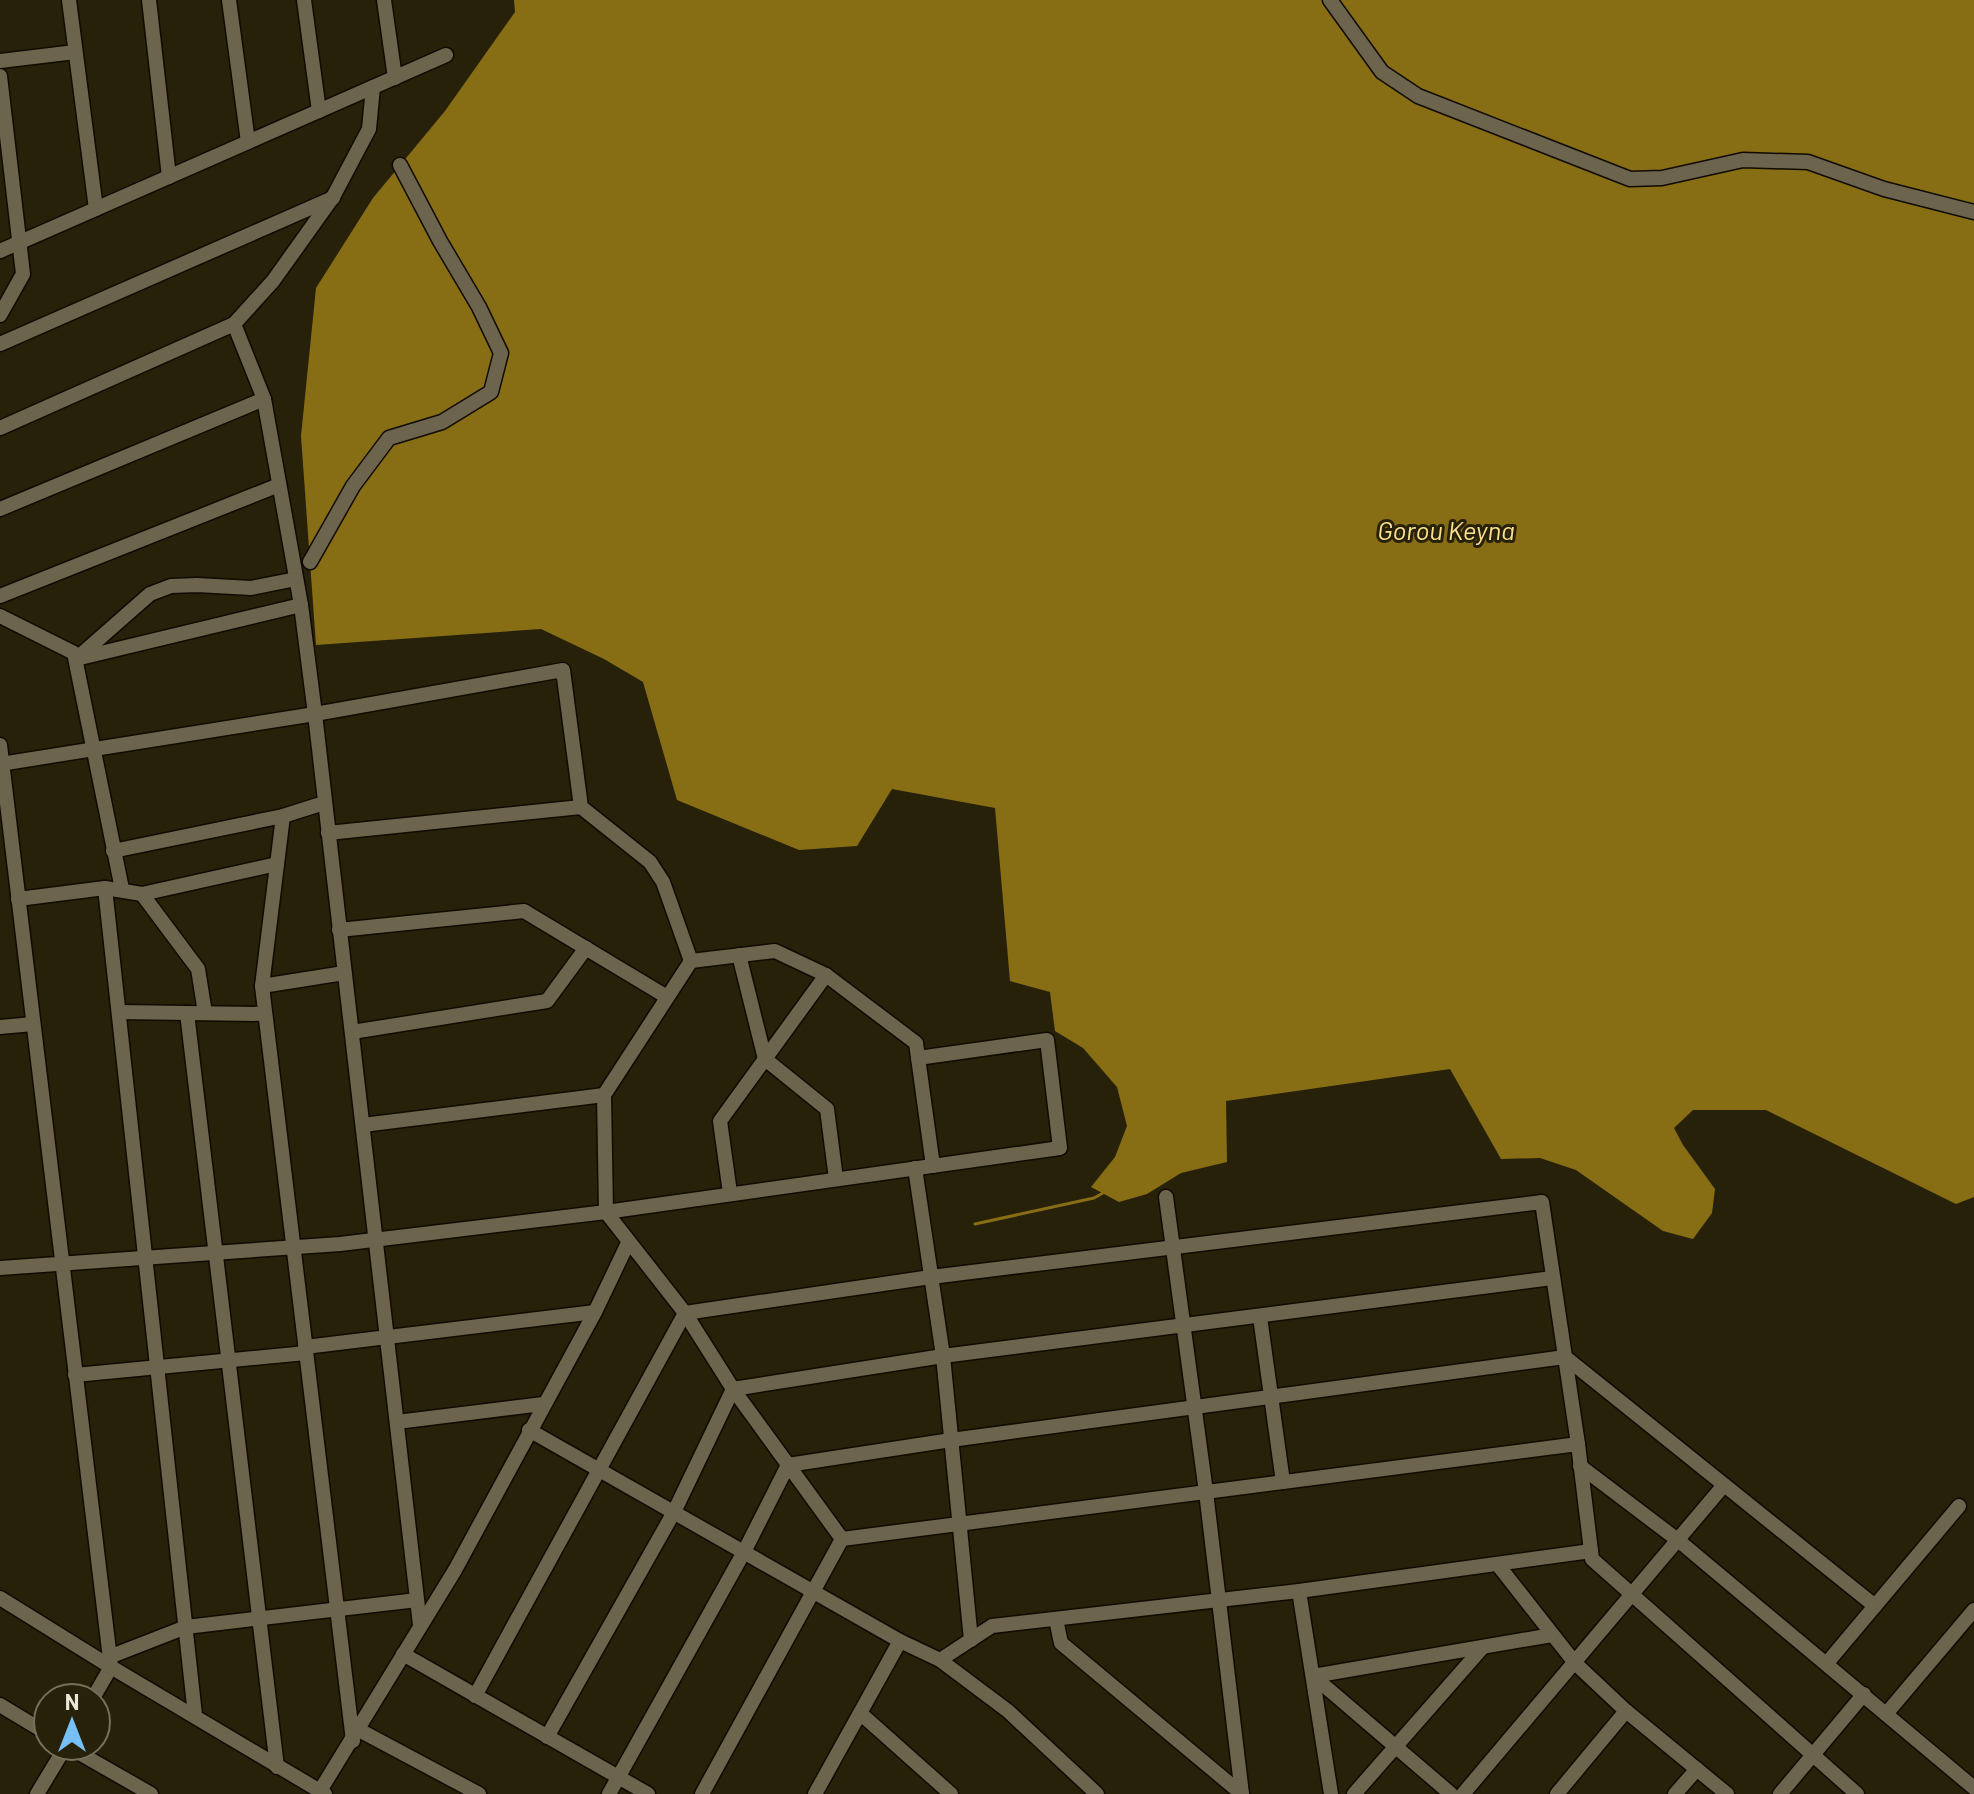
<svg xmlns="http://www.w3.org/2000/svg" width="1974" height="1794" viewBox="0 0 1974 1794" font-family="Barlow,sans-serif">
  <style>
    .water { fill: #876e15 }
    .lines { fill: none; stroke-linecap: round; stroke-linejoin: round }
    .stream { stroke: #876e15; stroke-width: 3 }
    .minor-casing { stroke: #100a00; stroke-width: 17 }
    .minor { stroke: #6c644c; stroke-width: 14 }
    .labels { text-anchor: middle; dominant-baseline: central; stroke-width: 6; stroke-linejoin: round; paint-order: stroke }
    .water-label { font-size: 26px; font-style: italic; fill: #fbe08c; stroke: #28210a }
  </style>
  <rect width="100%" height="100%" fill="#28210a"/>
  <path class="water" d="M514,0H1974V1197L1956,1204L1766,1110H1693L1674,1128L1683,1145L1715,1189L1712,1213L1693,1239L1663,1231L1576,1170L1540,1158L1501,1159L1450,1069L1226,1101L1227,1162L1181,1173L1147,1194L1119,1202L1091,1187L1115,1157L1127,1126L1117,1087L1083,1048L1055,1031L1050,992L1010,981L995,808L892,789L857,846L799,850L677,800L643,682L604,659L541,629L316,645L301,436L316,288L373,198L445,111L515,12Z"/>
  <g class="lines">
    <path class="stream" d="M975,1224L1094,1198L1103,1193"/>
    <g class="minor-casing">
      <g id="minor">
        <path d="M69,0L96,209"/>
        <path d="M149,0L169,177"/>
        <path d="M229,0L248,142"/>
        <path d="M304,0L319,111"/>
        <path d="M384,0L395,78"/>
        <path d="M1330,0L1382,72L1418,96L1630,179L1662,178L1743,160L1808,162L1884,189L1974,212"/>
        <path d="M0,61L75,52"/>
        <path d="M0,76L23,274L0,315"/>
        <path d="M373,87L369,129L333,197L273,281L234,324L264,399L301,605L315,714L420,1625"/>
        <path d="M0,251L446,55"/>
        <path d="M0,344L333,198"/>
        <path d="M0,428L234,324"/>
        <path d="M0,509L264,399"/>
        <path d="M310,562L353,486L389,438L442,422L491,392L501,353L479,307L440,241L400,165"/>
        <path d="M0,596L279,485"/>
        <path d="M0,616L74,653L122,889"/>
        <path d="M80,658L301,605"/>
        <path d="M76,659L150,594L171,586L197,585L251,588L296,579"/>
        <path d="M0,745L111,1667L93,1698"/>
        <path d="M0,764L315,714L563,670L581,807L650,862L663,882L691,961"/>
        <path d="M283,816L262,986L353,1741"/>
        <path d="M328,833L581,807"/>
        <path d="M113,851L283,816L324,803"/>
        <path d="M105,888L195,1715"/>
        <path d="M142,894L198,969L205,1013"/>
        <path d="M18,899L105,888L142,894L277,864"/>
        <path d="M339,930L524,911L667,997"/>
        <path d="M739,955L765,1059L827,1109L836,1179"/>
        <path d="M691,961L604,1095L606,1212L685,1313L733,1389L842,1539"/>
        <path d="M691,961L775,951L826,975"/>
        <path d="M262,986L344,973"/>
        <path d="M119,1012L265,1014"/>
        <path d="M187,1013L277,1767"/>
        <path d="M0,1027L33,1024"/>
        <path d="M352,1032L547,1001L586,948"/>
        <path d="M363,1125L604,1095"/>
        <path d="M915,1168L943,1356L971,1640"/>
        <path d="M730,1193L720,1121L826,975L916,1043L933,1166"/>
        <path d="M1166,1197L1206,1492L1242,1794"/>
        <path d="M0,1268L340,1244L606,1212L1060,1148L1047,1040L918,1058"/>
        <path d="M1260,1317L1283,1482"/>
        <path d="M305,1347L595,1312"/>
        <path d="M75,1375L306,1353"/>
        <path d="M397,1422L543,1404"/>
        <path d="M529,1430L900,1641L940,1660L1008,1711L1097,1794"/>
        <path d="M1580,1466L1679,1541L1974,1788"/>
        <path d="M842,1539L1578,1444"/>
        <path d="M1498,1565L1575,1663L1626,1711L1727,1794"/>
        <path d="M1299,1591L1331,1794"/>
        <path d="M0,1598L111,1667L325,1794"/>
        <path d="M1056,1619L1061,1643L1242,1794"/>
        <path d="M403,1654L648,1794"/>
        <path d="M109,1657L186,1627L417,1600"/>
        <path d="M940,1660L992,1626L1299,1591L1591,1551"/>
        <path d="M1827,1663L1959,1506"/>
        <path d="M1313,1676L1552,1635"/>
        <path d="M1313,1676L1451,1794"/>
        <path d="M475,1696L685,1313L931,1277L1542,1202L1578,1444L1592,1559L1857,1794"/>
        <path d="M0,1705L48,1734"/>
        <path d="M860,1713L951,1794"/>
        <path d="M1886,1714L1974,1610"/>
        <path d="M359,1730L479,1794"/>
        <path d="M547,1737L674,1512L733,1389L943,1356L1552,1278"/>
        <path d="M67,1746L151,1794"/>
        <path d="M37,1794L66,1746"/>
        <path d="M318,1794L455,1570L595,1312L628,1243"/>
        <path d="M609,1794L744,1552L788,1465L951,1440L1565,1357L1875,1606"/>
        <path d="M702,1794L842,1539"/>
        <path d="M815,1794L900,1641"/>
        <path d="M1354,1794L1483,1647"/>
        <path d="M1463,1794L1724,1485"/>
        <path d="M1557,1794L1626,1711"/>
        <path d="M1675,1794L1697,1769"/>
        <path d="M1780,1794L1864,1694"/>
      </g>
    </g>
    <use href="#minor" class="minor"/>
  </g>
  <g class="labels">
    <g class="water-label">
      <text x="1446" y="529">Gorou Keyna</text>
    </g>
  </g>
  <g transform="translate(72 1722)"><circle r="38" fill="#28210a" stroke="#76705c" stroke-width="2"/>
  <path d="M0-6L14 30L0 20L-14 30Z" fill="#76c0f7"/>
  <text y="-12" font-size="22" font-weight="bold" text-anchor="middle" fill="#eae6d8">N</text>
  </g>
</svg>
